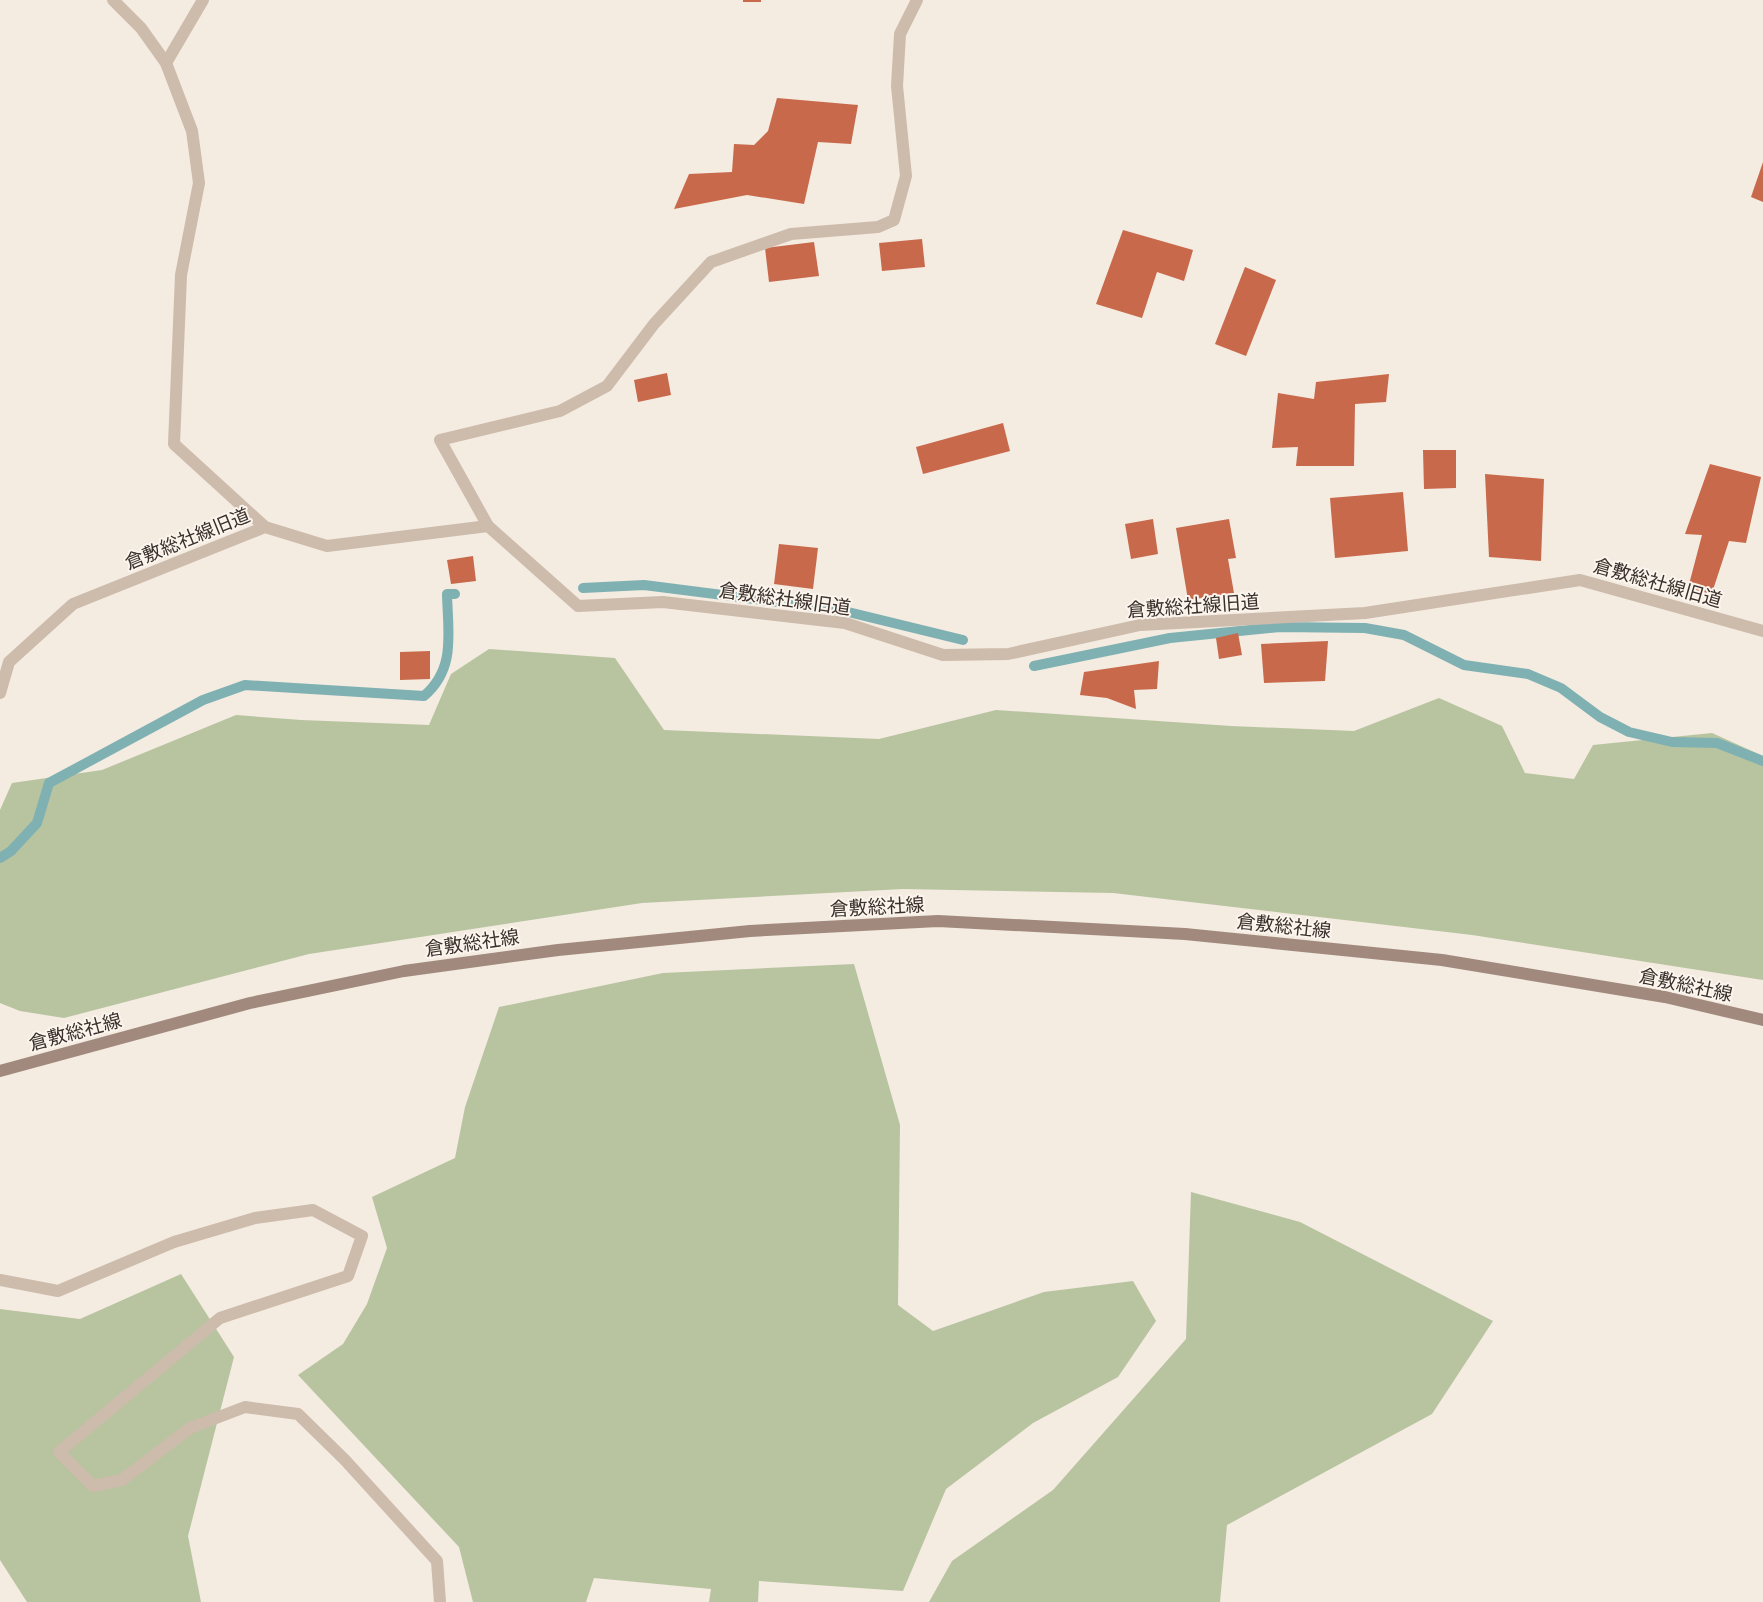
<svg xmlns="http://www.w3.org/2000/svg" width="1763" height="1602" viewBox="0 0 1763 1602" font-family="Commissioner,'Noto Sans JP',sans-serif">
  <style>
    .green { fill: #b8c4a0 }
    .lines { fill: none; stroke-linecap: round; stroke-linejoin: round }
    .stream { stroke: #7fb0b2; stroke-width: 10 }
    .building { fill: #c8694b }
    .minor { stroke: #cdbbac; stroke-width: 12 }
    .secondary { stroke: #a18a7d; stroke-width: 12 }
    .labels { text-anchor: middle; dominant-baseline: central; stroke-width: 4; stroke-linejoin: round; paint-order: stroke }
    .street-label { font-size: 19px; fill: #3b302b; stroke: #fbf5ee }
  </style>
  <rect width="100%" height="100%" fill="#f4ebe1"/>
  <g class="green">
    <path d="M489,649L615,658L664,730L879,739L996,710L1231,726L1354,731L1439,698L1502,726L1525,773L1574,779L1593,745L1712,733L1763,756V980L1472,935L1113,893L903,889L642,903L309,954L64,1018L20,1011L0,1003V810L12,783L102,770L236,715L301,720L429,725L451,674Z"/>
    <path d="M854,964L900,1125L898,1305L933,1331L1044,1292L1133,1281L1156,1321L1118,1377L1033,1423L946,1489L903,1591L759,1581L758,1602H709L711,1589L594,1578L586,1602H473L459,1547L298,1375L343,1344L367,1304L387,1248L372,1197L455,1158L465,1107L499,1007L663,973Z"/>
    <path d="M1191,1192L1300,1222L1493,1321L1432,1414L1227,1525L1220,1602H929L952,1561L1053,1490L1186,1339Z"/>
    <path d="M181,1274L234,1357L188,1536L201,1602H27L0,1560V1309L80,1319Z"/>
  </g>
  <g class="lines">
    <g class="stream">
      <path d="M583,588L644,585L840,610L963,640"/>
      <path d="M1034,666L1170,638L1280,627L1365,628L1404,635L1464,665L1528,674L1561,688L1600,717L1629,732L1672,742L1717,743L1763,761"/>
      <path d="M0,858L11,851L37,823L49,783L203,700L245,685L424,696C456,669 448,633 447,594H455"/>
    </g>
  </g>
  <g class="building">
    <rect x="743" y="0" width="18" height="2"/>
    <path d="M777,98L858,105L851,144L818,142L804,204L747,195L674,209L689,174L732,172L734,144L754,145L768,131Z"/>
    <path d="M1763,162V202L1751,197Z"/>
    <path d="M1123,230L1193,250L1184,281L1157,272L1142,318L1096,304Z"/>
    <path d="M922,239L925,267L882,271L879,243Z"/>
    <path d="M814,242L819,276L769,282L765,248Z"/>
    <path d="M1245,267L1276,280L1246,356L1215,344Z"/>
    <path d="M667,373L671,395L638,402L634,380Z"/>
    <path d="M1389,374L1386,402L1355,404L1354,466H1296L1298,447L1272,448L1278,393L1314,399L1316,382Z"/>
    <path d="M1003,423L1010,451L923,474L916,447Z"/>
    <path d="M1423,450H1456V488L1424,489Z"/>
    <path d="M1710,464L1761,477L1746,543L1729,541L1710,599L1687,592L1702,535L1685,534Z"/>
    <path d="M1485,474L1544,479L1541,561L1489,557Z"/>
    <path d="M1403,492L1408,551L1335,558L1330,498Z"/>
    <path d="M1153,519L1158,554L1131,559L1125,524Z"/>
    <path d="M1229,519L1236,558L1228,559L1234,593L1188,600L1176,528Z"/>
    <path d="M779,544L818,548L813,589L774,584Z"/>
    <path d="M473,556L476,581L451,584L447,560Z"/>
    <path d="M1238,633L1242,655L1219,659L1216,638Z"/>
    <path d="M1328,641L1325,681L1264,683L1261,644Z"/>
    <path d="M430,651V679L400,680V652Z"/>
    <path d="M1159,661L1157,689L1134,690L1136,709L1107,698L1080,695L1084,672Z"/>
  </g>
  <g class="lines">
    <g class="minor">
      <path d="M113,0L141,28L166,63L192,131L199,183L181,275L174,444L265,527"/>
      <path d="M166,63L203,0"/>
      <path d="M488,526L440,440L560,411L607,386L654,324L711,262L791,234L878,227L894,220L906,176L897,86L900,34L917,0"/>
      <path d="M0,693L9,662L73,604L265,527L327,546L488,526L578,606L663,602L845,623L943,655L1008,654L1140,625L1365,613L1580,580L1763,631"/>
      <path d="M0,1280L58,1291L174,1242L255,1218L313,1210L362,1236L348,1276L220,1318L59,1452L93,1486L122,1480L190,1428L245,1407L298,1414L345,1460L437,1561L440,1602"/>
    </g>
    <path class="secondary" d="M0,1071L250,1003L404,971L558,950L750,931L938,921L1185,934L1442,960L1665,997L1763,1020"/>
  </g>
  <g class="labels">
    <g class="street-label">
      <text transform="translate(187 538) rotate(-22)">倉敷総社線旧道</text>
      <text transform="translate(1658 582) rotate(16)">倉敷総社線旧道</text>
      <text transform="translate(785 598) rotate(8)">倉敷総社線旧道</text>
      <text transform="translate(1193 605) rotate(-4)">倉敷総社線旧道</text>
      <text transform="translate(877 906) rotate(-3)">倉敷総社線</text>
      <text transform="translate(1284 925) rotate(6)">倉敷総社線</text>
      <text transform="translate(472 942) rotate(-8)">倉敷総社線</text>
      <text transform="translate(1686 984) rotate(12)">倉敷総社線</text>
      <text transform="translate(75 1031) rotate(-15)">倉敷総社線</text>
    </g>
  </g>
</svg>
